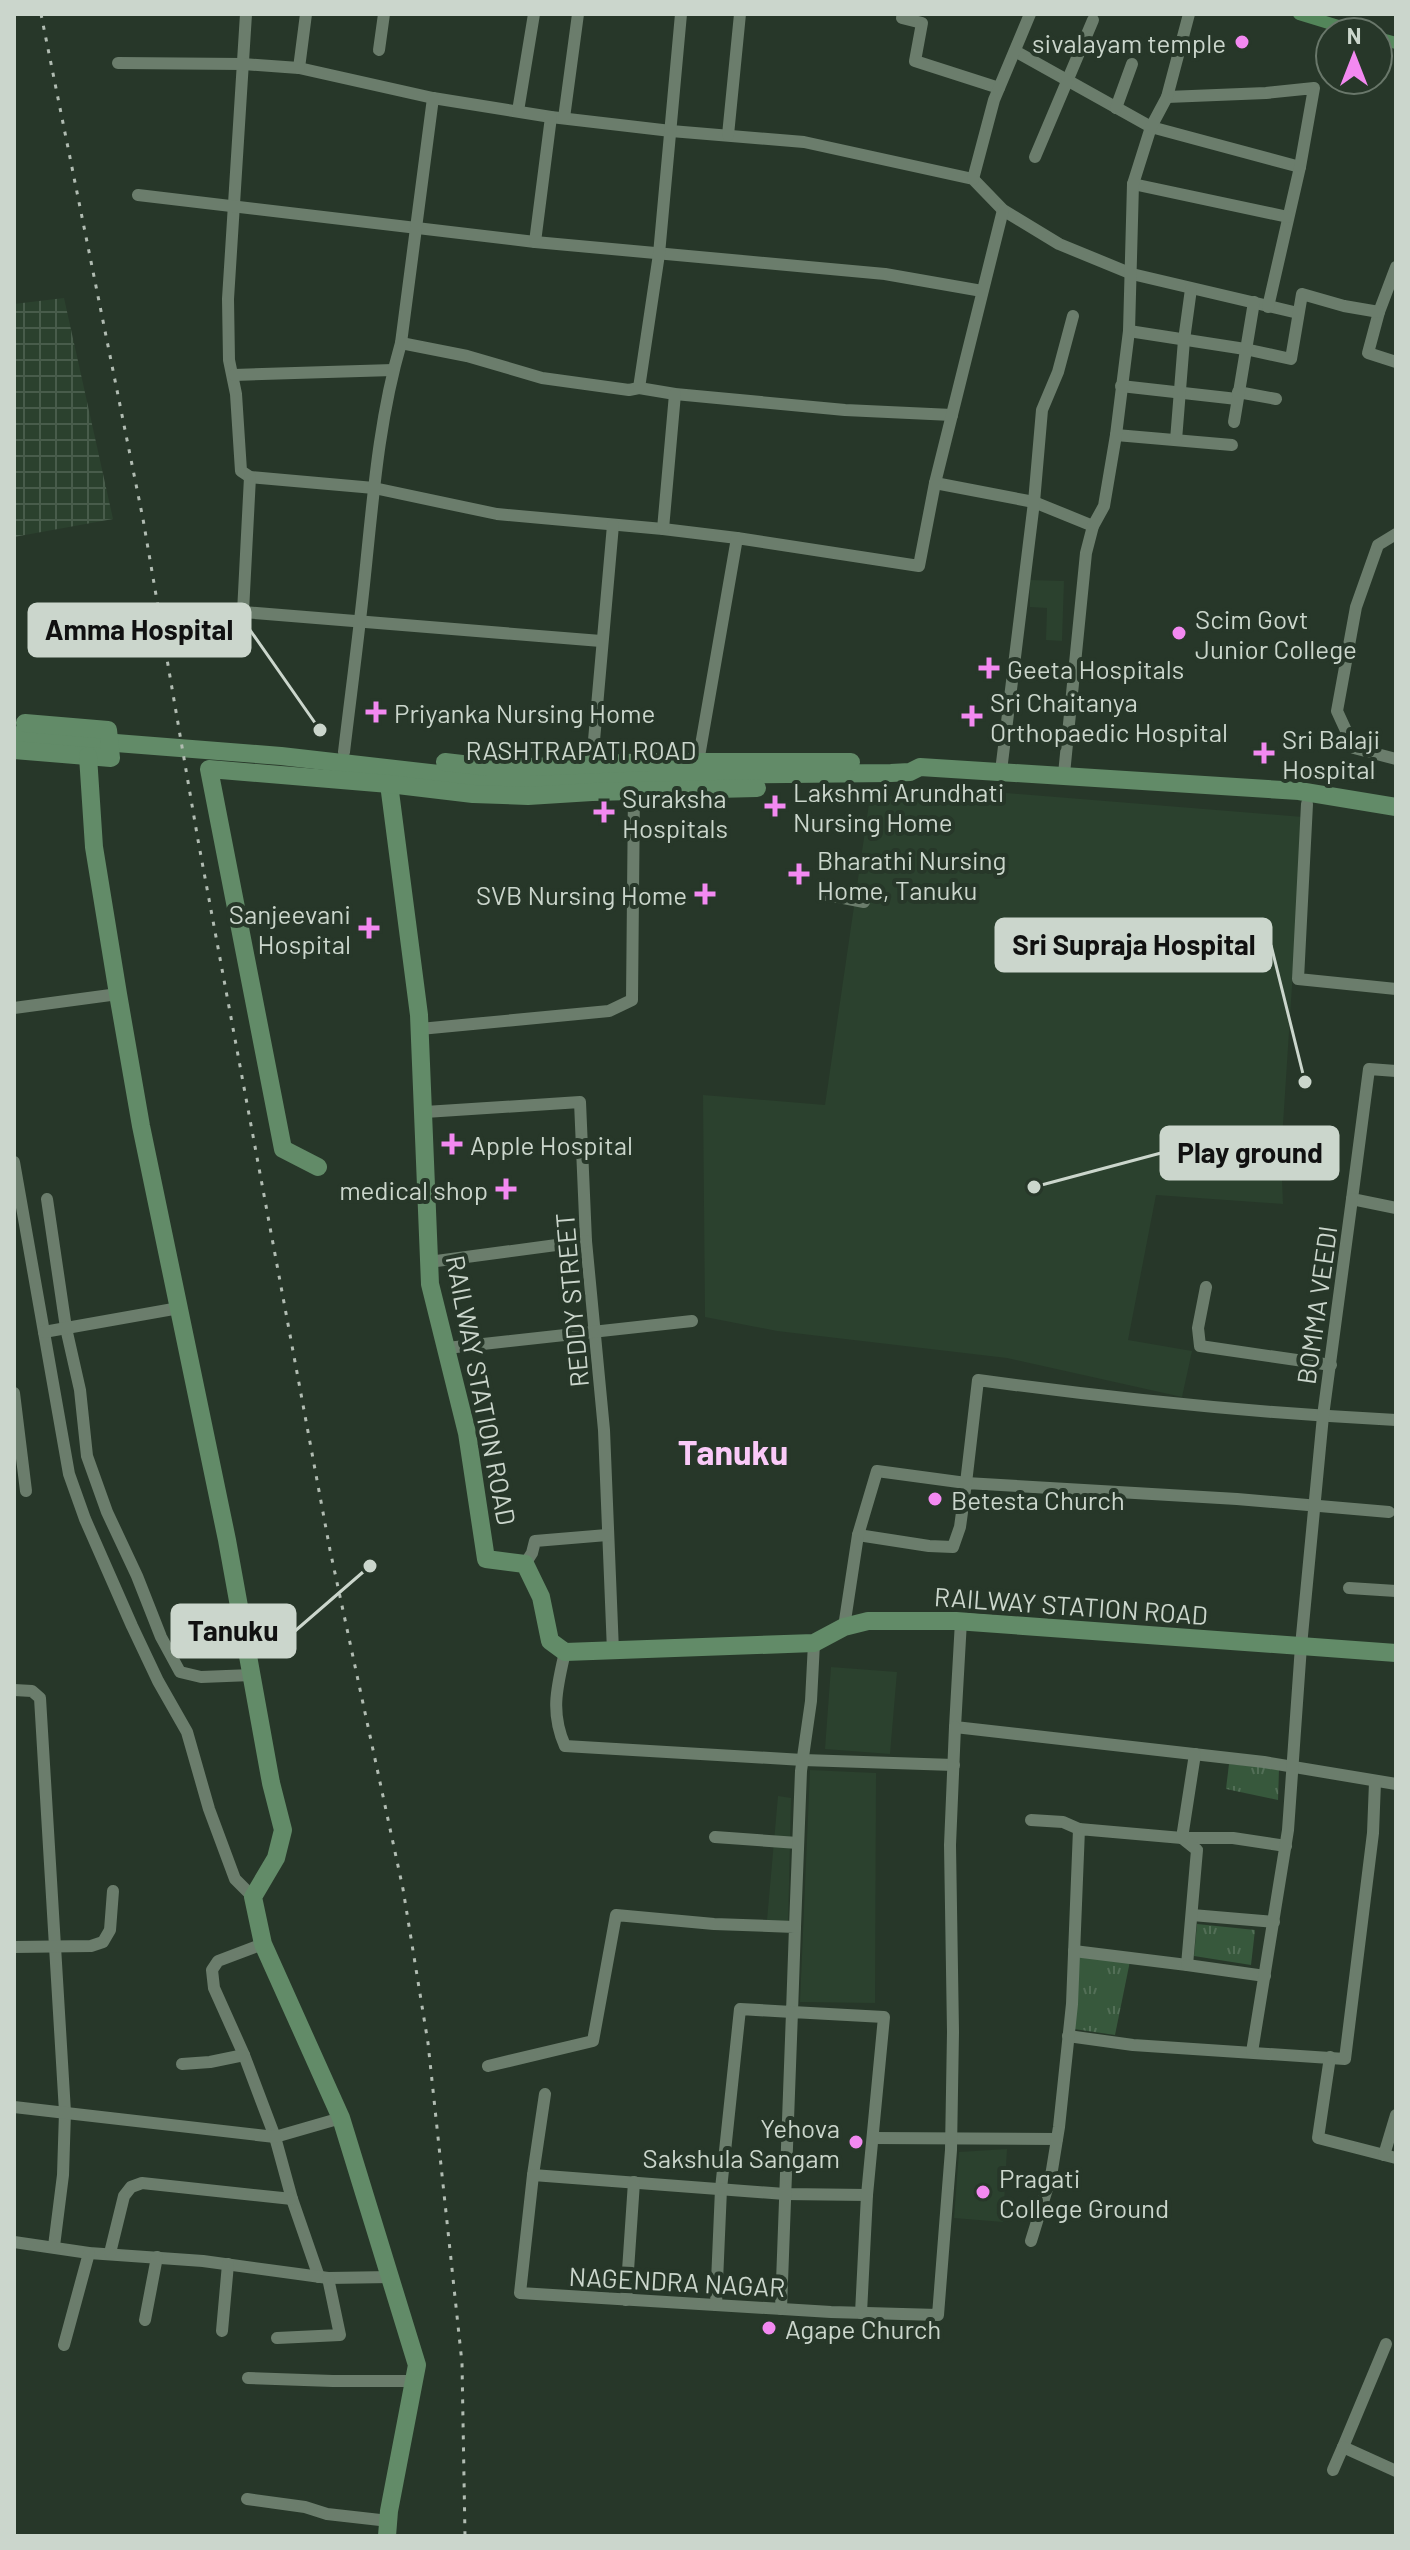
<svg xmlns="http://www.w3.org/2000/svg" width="1410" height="2550" viewBox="0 0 1410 2550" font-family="Barlow,sans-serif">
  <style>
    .built { fill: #2b412e }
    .industrial { fill: url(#industrial-grid) }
    .green { fill: #37583c }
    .park { fill: url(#park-tufts) }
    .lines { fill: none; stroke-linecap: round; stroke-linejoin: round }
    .canal { stroke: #53865a; stroke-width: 12 }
    .street { stroke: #6b7d6c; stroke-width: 12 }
    .secondary { stroke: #628b68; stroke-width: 18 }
    .rail { stroke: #b1bcb2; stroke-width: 3; stroke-dasharray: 4 8; stroke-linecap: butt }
    .poi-dot { fill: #f389f1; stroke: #273729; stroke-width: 3 }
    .labels { text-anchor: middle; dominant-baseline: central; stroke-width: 8; stroke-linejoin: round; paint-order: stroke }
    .poi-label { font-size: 26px; fill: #cbd6cc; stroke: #273729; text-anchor: start }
    .street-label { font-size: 26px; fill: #cbd6cc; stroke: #273729 }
    .district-label { font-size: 34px; font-weight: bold; fill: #facaf8; stroke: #273729 }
    .leader { fill: none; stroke: #cbd6cc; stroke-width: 3 }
    .callout-dot { fill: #cbd6cc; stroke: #273729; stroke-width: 3 }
    .callout { fill: #cbd6cc; stroke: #cbd6cc; stroke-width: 3 }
    .callout-label { font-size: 28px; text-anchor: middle; font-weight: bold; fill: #111 }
  </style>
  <defs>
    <pattern id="industrial-grid" width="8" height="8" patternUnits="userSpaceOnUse" patternTransform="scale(2)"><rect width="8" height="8" fill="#2b412e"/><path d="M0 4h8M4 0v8" fill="none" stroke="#485c4b"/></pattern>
    <pattern id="park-tufts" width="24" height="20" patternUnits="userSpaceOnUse" patternTransform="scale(2)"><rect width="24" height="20" fill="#37583c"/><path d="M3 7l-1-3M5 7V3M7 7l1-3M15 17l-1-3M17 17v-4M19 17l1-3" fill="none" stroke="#536f57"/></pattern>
  </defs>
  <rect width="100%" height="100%" fill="#273729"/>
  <g class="built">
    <path d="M1030,580L1064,581L1062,641L1046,640L1047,608L1030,607Z"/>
    <path d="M994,792L1303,817L1281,1155L1283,1204L1156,1195L1128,1340L1192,1351L1182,1397L1007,1358L777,1331L705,1317L703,1095L825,1105L870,797Z"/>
    <path d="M831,1667L897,1672L890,1754L825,1749Z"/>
    <path d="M810,1770L876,1773L875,2003L800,2002Z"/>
    <path d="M778,1796L791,1798L788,1927L767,1920Z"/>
    <path d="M1007,2149L1003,2222L954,2218L959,2152Z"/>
  </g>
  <path class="industrial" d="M64,298L113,519L14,537V304Z"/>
  <path class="green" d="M1125,918L1148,920L1145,959L1121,957Z"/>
  <g class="park">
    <path d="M1229,1764L1279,1768L1278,1800L1226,1789Z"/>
    <path d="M1197,1924L1255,1930L1251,1965L1194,1956Z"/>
    <path d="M1079,1957L1130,1961L1115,2035L1074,2029Z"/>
  </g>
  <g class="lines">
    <g class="canal">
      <path d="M1299,14L1358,32"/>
      <path d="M1378,38L1396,43"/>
    </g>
    <g class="street">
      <path d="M246,14L228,299L229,360L236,394L241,471L250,477L374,488L497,514L663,529L737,538"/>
      <path d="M306,14L299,68L433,98L551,117L671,131L804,142L973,179L1003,210L1059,244L1132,274L1298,313"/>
      <path d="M903,14L902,18L922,23L915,61L999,88"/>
      <path d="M379,50L384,14"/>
      <path d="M1015,51L1151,127L1300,167"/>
      <path d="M118,63L243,64L299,68"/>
      <path d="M1167,97L1266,93L1314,88L1300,167L1268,307"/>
      <path d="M1116,108L1132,64"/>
      <path d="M518,111L534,14"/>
      <path d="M564,118L578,14"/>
      <path d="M728,135L740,14"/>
      <path d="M1035,157L1093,20"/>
      <path d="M973,179L994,100L1030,14"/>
      <path d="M1133,184L1288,217"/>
      <path d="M138,195L535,242L885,274L982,291"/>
      <path d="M535,242L551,117"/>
      <path d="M1396,267L1379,312L1368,353L1396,362"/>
      <path d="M1129,331L1245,349L1291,359L1302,294L1344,306L1379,312"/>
      <path d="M401,343L467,356L542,378L629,390L639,388L675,394L845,410L952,415"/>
      <path d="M234,375L393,370"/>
      <path d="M1121,386L1237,399"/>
      <path d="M639,388L659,254L681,14"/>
      <path d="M1238,392L1276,399"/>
      <path d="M1234,422L1254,302"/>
      <path d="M1116,435L1232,445"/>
      <path d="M1176,440L1184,340L1191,289"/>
      <path d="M250,477L243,612L601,641"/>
      <path d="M935,483L1034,502L1093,526"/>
      <path d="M663,529L675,394"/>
      <path d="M1396,534L1378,545L1356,607L1337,711L1354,748L1396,759"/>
      <path d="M344,752C351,693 359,634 365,575C373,498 379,418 401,343L433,98"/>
      <path d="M697,768L737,538L919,566L935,483L1003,210"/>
      <path d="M594,770L592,763L613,525"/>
      <path d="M1001,771L1034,502L1042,410L1058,372L1073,316"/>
      <path d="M1064,774L1086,553L1093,526L1104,506L1116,435L1129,331L1133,184L1151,127L1167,97L1189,14"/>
      <path d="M1307,804L1298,979L1396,989"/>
      <path d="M823,894L864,902"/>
      <path d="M14,1008L118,994"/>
      <path d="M420,1029L609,1011L632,1000L634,790"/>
      <path d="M1396,1071L1369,1069L1352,1199L1396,1208"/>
      <path d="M425,1112L580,1102L586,1241L604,1430L613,1651"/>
      <path d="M14,1162L69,1474L85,1519L132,1626L158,1681L187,1732L209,1809L235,1879L253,1897"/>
      <path d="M47,1199L66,1328L80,1390L87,1456L107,1512L137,1576L161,1637L180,1672L201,1677L252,1675"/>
      <path d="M429,1262L586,1241"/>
      <path d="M1206,1287L1198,1328L1200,1346L1331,1365"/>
      <path d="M44,1332L179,1308"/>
      <path d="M447,1348L692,1321"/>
      <path d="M14,1393L26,1491"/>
      <path d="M858,1535L929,1546L953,1547L960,1527L966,1483L1237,1499L1389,1512"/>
      <path d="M525,1564L532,1553L535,1541L607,1535"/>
      <path d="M1349,1588L1396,1591"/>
      <path d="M961,1621L955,1727L1264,1762L1396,1784"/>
      <path d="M844,1627L858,1535L877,1471L966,1483L978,1380C1117,1399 1256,1413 1396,1420"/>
      <path d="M565,1652C557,1687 550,1712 565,1746L803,1760L954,1765"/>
      <path d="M14,1690L32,1691L40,1698L65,2112L63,2175L54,2246"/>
      <path d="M1031,1820L1063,1822L1079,1829"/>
      <path d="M715,1837L798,1843"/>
      <path d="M1182,1838H1233L1286,1846"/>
      <path d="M1192,1915L1274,1922"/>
      <path d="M795,1927L801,1771L811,1701L814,1643"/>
      <path d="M263,1944L218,1961L212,1970L214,1988L244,2055L275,2137L292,2199L319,2277"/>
      <path d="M14,1947L91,1946L103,1942L110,1930L113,1891"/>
      <path d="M1074,1951L1187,1965L1197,1850L1182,1838"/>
      <path d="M1187,1965L1265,1976"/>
      <path d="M1068,2036L1133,2045L1345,2059L1373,1833L1375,1782"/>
      <path d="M1252,2052L1288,1830L1301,1646L1323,1416L1352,1199"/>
      <path d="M1330,2057L1318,2138L1396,2158"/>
      <path d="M182,2064L210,2062L244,2055"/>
      <path d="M488,2066L593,2041L616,1915L714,1924L795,1927L792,2012L740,2009L721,2189L716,2305"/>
      <path d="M14,2107L275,2137L341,2118"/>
      <path d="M873,2138L1057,2139"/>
      <path d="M1384,2155L1396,2115"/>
      <path d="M533,2175L545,2094"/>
      <path d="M867,2195L785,2194L533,2175L520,2293L831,2312L938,2315L951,2150L953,2032L950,1845L955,1727"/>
      <path d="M1031,2241L1051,2176L1059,2127L1072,2004L1079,1829L1182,1838L1195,1754"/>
      <path d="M14,2242L89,2253L203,2261L328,2278L391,2277"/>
      <path d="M110,2253L124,2196L131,2187L142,2183L292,2199"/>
      <path d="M626,2300L634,2182"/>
      <path d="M781,2309L792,2012L884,2017L867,2195L861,2313"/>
      <path d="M145,2320L157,2257"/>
      <path d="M222,2331L228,2264"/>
      <path d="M277,2338L340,2335L328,2278"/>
      <path d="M1386,2344L1343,2447L1396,2471"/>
      <path d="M64,2345L89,2253"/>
      <path d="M248,2378L333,2381H414"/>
      <path d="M1333,2470L1343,2447"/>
      <path d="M247,2499L305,2507L327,2514L389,2521"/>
    </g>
    <g class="secondary">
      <path d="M14,735L281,756L483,779L527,781L669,775L891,773L910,772L920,767L1299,791L1396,807"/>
      <path d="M14,750L111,758L108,730L25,723"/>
      <path d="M88,756L94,847L118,994L141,1126L227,1540L271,1783L283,1830L276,1858L253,1897L263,1944L341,2118L417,2365L389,2511L387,2536"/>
      <path d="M445,762L488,767H530L650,762H851"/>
      <path d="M389,784L419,1015L430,1284L467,1433L486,1559L525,1564L541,1597L550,1641L565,1652L814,1643L844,1627L868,1621H956L1396,1653"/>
      <path d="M318,1167L283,1149L209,769L389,784L473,794L528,796L592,792L757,788"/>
    </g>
    <path class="rail" d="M41,14L143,519L198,840L330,1550L403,1889L428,2043L462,2363L465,2536"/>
  </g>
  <g class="poi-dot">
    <circle cx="1242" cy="42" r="8"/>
    <circle cx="1179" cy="633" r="8"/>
    <path d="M985 656h8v8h8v8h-8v8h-8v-8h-8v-8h8z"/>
    <path d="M372 700h8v8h8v8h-8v8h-8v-8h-8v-8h8z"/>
    <path d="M968 704h8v8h8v8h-8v8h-8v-8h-8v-8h8z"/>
    <path d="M1260 741h8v8h8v8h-8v8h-8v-8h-8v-8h8z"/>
    <path d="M771 794h8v8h8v8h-8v8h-8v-8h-8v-8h8z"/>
    <path d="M600 800h8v8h8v8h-8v8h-8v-8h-8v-8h8z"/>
    <path d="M795 862h8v8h8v8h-8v8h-8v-8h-8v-8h8z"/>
    <path d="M701 882h8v8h8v8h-8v8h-8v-8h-8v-8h8z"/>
    <path d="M365 916h8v8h8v8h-8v8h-8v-8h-8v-8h8z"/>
    <path d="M448 1132h8v8h8v8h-8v8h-8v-8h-8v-8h8z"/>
    <path d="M502 1177h8v8h8v8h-8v8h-8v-8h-8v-8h8z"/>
    <circle cx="935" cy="1499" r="8"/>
    <circle cx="856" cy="2142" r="8"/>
    <circle cx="983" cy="2192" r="8"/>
    <circle cx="769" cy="2328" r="8"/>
  </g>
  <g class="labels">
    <g class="poi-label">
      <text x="1226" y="42" text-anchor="end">sivalayam temple</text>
      <text x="1195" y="618">Scim Govt<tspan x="1195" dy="30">Junior College</tspan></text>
      <text x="1007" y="668">Geeta Hospitals</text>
      <text x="990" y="701">Sri Chaitanya<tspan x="990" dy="30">Orthopaedic Hospital</tspan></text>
      <text x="394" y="712">Priyanka Nursing Home</text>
      <text x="1282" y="738">Sri Balaji<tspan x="1282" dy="30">Hospital</tspan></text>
      <text x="793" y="791">Lakshmi Arundhati<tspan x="793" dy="30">Nursing Home</tspan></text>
      <text x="622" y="797">Suraksha<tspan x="622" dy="30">Hospitals</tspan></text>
      <text x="817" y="859">Bharathi Nursing<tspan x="817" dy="30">Home, Tanuku</tspan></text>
      <text x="687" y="894" text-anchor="end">SVB Nursing Home</text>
      <text x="351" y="913" text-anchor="end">Sanjeevani<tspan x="351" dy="30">Hospital</tspan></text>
      <text x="470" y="1144">Apple Hospital</text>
      <text x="488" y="1189" text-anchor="end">medical shop</text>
      <text x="951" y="1499">Betesta Church</text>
      <text x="840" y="2127" text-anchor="end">Yehova<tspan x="840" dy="30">Sakshula Sangam</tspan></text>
      <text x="999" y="2177">Pragati<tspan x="999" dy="30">College Ground</tspan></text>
      <text x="785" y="2328">Agape Church</text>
    </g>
    <g class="street-label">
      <text x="581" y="749">RASHTRAPATI ROAD</text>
      <text transform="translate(571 1300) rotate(-95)">REDDY STREET</text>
      <text transform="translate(1316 1305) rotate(-82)">BOMMA VEEDI</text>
      <text transform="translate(482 1390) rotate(79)">RAILWAY STATION ROAD</text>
      <text transform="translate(1071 1605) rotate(4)">RAILWAY STATION ROAD</text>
      <text transform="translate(677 2281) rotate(3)">NAGENDRA NAGAR</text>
    </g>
    <g class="district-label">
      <text x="733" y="1451">Tanuku</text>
    </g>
  </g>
  <path class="leader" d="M320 730L250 630M1305 1082L1271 945M1034 1187L1161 1153M370 1566L295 1631"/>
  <g class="callout-dot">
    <circle cx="320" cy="730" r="8"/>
    <circle cx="1305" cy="1082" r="8"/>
    <circle cx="1034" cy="1187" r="8"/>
    <circle cx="370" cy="1566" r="8"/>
  </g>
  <g class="callout">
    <rect x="29" y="604" width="221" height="52" rx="8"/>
    <rect x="996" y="919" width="275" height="52" rx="8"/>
    <rect x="1161" y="1127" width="177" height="52" rx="8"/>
    <rect x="172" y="1605" width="123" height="52" rx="8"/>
  </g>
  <g class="callout-label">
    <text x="139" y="640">Amma Hospital</text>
    <text x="1134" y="955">Sri Supraja Hospital</text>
    <text x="1250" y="1163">Play ground</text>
    <text x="233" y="1641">Tanuku</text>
  </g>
  <rect width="1410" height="2550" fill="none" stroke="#cbd6cc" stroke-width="32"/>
  <g transform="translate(1354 56)"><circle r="38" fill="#273729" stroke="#69776a" stroke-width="2"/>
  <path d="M0-6L14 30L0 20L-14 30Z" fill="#f389f1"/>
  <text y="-12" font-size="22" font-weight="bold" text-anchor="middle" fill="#cbd6cc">N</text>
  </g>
</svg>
